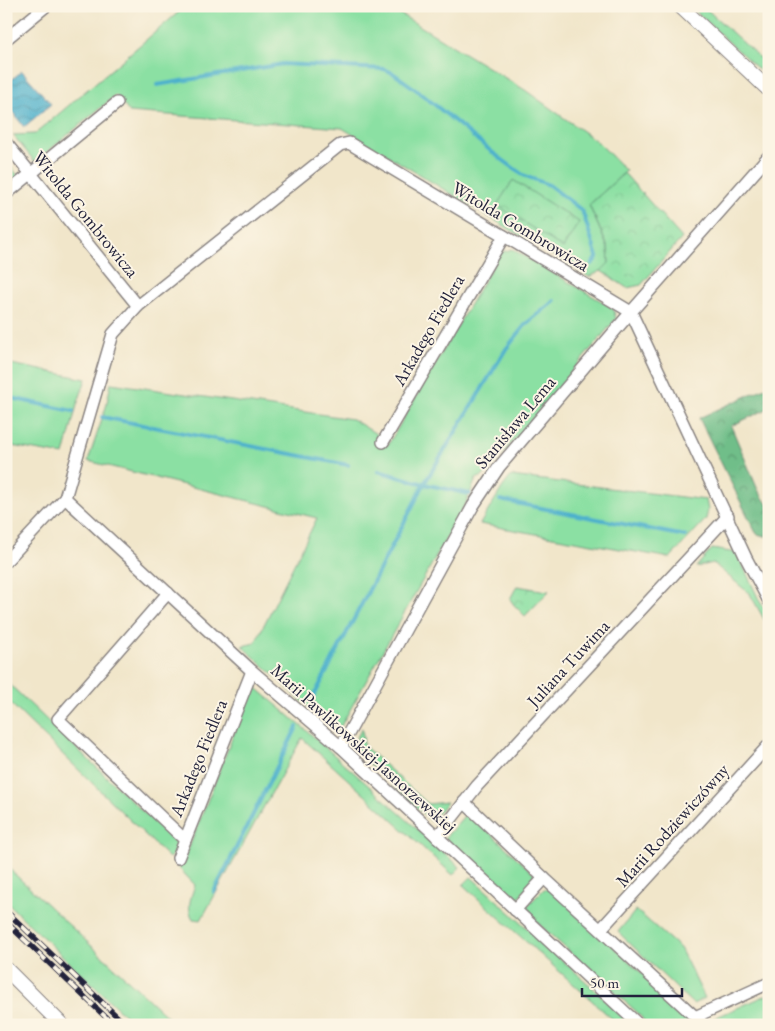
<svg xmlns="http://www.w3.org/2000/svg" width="775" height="1031" viewBox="0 0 775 1031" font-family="'EB Garamond',serif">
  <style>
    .green { fill: #8be0a3; stroke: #56816f }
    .forest { fill: url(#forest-crowns); stroke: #497062 }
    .park { fill: url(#park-crowns); stroke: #56816f }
    .water { fill: url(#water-waves); stroke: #386a84 }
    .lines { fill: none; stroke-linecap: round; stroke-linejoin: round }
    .stream { stroke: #4db1cc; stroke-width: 4 }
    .minor-casing { stroke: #8a8482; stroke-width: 14 }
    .tertiary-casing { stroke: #8a8482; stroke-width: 16 }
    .minor { stroke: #fff; stroke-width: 11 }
    .tertiary { stroke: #fff; stroke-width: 14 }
    .rail-casing { stroke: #22223b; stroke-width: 5.5 }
    .rail { stroke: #fcf5e5; stroke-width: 4; stroke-dasharray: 11; stroke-linecap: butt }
    .labels { text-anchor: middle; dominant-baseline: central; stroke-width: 4; stroke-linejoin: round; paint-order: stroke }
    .street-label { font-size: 18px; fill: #22223b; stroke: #fcf5e5 }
  </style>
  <defs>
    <pattern id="forest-crowns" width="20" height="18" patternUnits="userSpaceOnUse" patternTransform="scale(1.25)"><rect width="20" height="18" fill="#70be89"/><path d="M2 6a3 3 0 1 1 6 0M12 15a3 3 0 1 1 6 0" fill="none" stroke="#5c9a71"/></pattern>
    <pattern id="park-crowns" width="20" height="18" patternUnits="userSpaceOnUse" patternTransform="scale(1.25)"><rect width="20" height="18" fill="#8be0a3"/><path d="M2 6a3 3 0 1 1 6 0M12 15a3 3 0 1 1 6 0" fill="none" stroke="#78c08d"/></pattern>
    <pattern id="water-waves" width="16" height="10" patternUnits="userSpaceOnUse" patternTransform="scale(1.25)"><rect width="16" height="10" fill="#4db1cc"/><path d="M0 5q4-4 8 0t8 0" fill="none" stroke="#4090a7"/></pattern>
  </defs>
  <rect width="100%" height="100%" fill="#fcf5e5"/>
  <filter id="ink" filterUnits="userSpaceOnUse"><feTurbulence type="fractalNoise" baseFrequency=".02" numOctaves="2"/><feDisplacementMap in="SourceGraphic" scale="10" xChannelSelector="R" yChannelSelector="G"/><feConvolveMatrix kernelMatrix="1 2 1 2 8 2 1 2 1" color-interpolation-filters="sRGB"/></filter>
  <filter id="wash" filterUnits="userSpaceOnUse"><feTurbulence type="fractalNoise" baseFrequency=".0096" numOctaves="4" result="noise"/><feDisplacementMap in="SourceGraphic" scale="20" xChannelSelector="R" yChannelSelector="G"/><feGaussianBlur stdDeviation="1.12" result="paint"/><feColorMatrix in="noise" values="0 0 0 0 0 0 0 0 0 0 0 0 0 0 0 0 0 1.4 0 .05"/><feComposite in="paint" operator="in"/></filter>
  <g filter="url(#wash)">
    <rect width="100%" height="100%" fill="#f1e6ca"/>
    <g class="green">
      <path d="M186,6H387L525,90L599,143L626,171L589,205L608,248L609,263L601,271L589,277L342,128L129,112L116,95L35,162L13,135L35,134Z"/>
      <path d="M690,6H703L769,66V79Z"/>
      <path d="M6,161L20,178L6,188Z"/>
      <path d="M512,249L613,308L616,319L491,468L483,476L476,479L466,503L337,733L242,646L255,643L317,518L88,461L106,407L111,383L352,419L378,435L376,441L388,445L500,253Z"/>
      <path d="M6,363L86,379L77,405L64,455L6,445Z"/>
      <path d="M511,476L706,500L708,510L706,519L670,558L480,524L502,488Z"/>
      <path d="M712,549L737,553L760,602L769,616V628L750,594L713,563L696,567Z"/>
      <path d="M6,681L177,844L174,854L169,858L6,699Z"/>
      <path d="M253,685L306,730L460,867L453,875L302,738L201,920L193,919C186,908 191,897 195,885L178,867L183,863Z"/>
      <path d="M362,728L364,746L428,804L447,802L431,821L352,747Z"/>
      <path d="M470,814L534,874L533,881L514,903L445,838L464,816Z"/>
      <path d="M6,866L176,1025H135L6,902Z"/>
      <path d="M471,877L628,1020L632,1025H619L463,885Z"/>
      <path d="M544,889L553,890L697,1025H647L638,1013L523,910Z"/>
      <path d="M636,910L680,948L705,998L693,1004L618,932Z"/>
      <path d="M769,994V1025H715L710,1020Z"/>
    </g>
    <path class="forest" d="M769,386V408L731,426L758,490L769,507V537L757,534L755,531L699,418Z"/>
    <g class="park">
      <path d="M624,173L682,238L641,285L627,288L601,271L609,263L608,247L589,205Z"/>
      <path d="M513,180L579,222L563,248L497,205Z"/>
      <path d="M517,586L547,591H549L525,616L514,605L510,599Z"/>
    </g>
    <path class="water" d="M22,71L51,104L24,127L6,103V84Z"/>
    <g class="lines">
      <g class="stream">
        <path d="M157,85L283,64L384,69L393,73L418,91L492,152L523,175L549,185L580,209L583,213L597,257L592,264"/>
        <path d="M6,397L73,411"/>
        <path d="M102,417L348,465"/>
        <path d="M378,471L424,484L470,494"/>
        <path d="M500,500L685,536"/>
        <path d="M314,696L424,484L506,349L526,324L554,301"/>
        <path d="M214,892L297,727"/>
      </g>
    </g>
  </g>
  <g filter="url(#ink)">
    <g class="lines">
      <g class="minor-casing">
        <g id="minor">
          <path d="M6,39L46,6"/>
          <path d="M6,143L138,306"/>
          <path d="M6,194L117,103"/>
          <path d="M383,442L504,236"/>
          <path d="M65,498L252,671L341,747L639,1025"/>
          <path d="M6,561L65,498L113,334L138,306L340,145L349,143L631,312L746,558L769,601"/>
          <path d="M168,593L58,719L185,840"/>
          <path d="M341,747L473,506L499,467L631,312L769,156"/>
          <path d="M464,802L544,878L704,1025"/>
          <path d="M437,837L477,786L728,516"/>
          <path d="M178,858L252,671"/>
          <path d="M515,910L544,878"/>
          <path d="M601,929L769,745"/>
          <path d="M695,1017L769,983"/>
        </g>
      </g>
      <g class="tertiary-casing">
        <g id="tertiary">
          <path d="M680,6L769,90"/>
          <path d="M6,969L62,1025"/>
        </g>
      </g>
      <use href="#minor" class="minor"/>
      <use href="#tertiary" class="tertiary"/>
      <g class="rail-casing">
        <g id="rail">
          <path d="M6,911L126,1025"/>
          <path d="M6,922L114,1025"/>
        </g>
      </g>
      <use href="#rail" class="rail"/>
    </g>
  </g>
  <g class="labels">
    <g class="street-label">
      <text transform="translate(86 214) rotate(51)">Witolda Gombrowicza</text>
      <text transform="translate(521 226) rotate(31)">Witolda Gombrowicza</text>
      <text transform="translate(428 330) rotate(-60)">Arkadego Fiedlera</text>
      <text transform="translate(515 422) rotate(-50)">Stanisława Lema</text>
      <text transform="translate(568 663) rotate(-47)">Juliana Tuwima</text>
      <text transform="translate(364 748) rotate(42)">Marii Pawlikowskiej-Jasnorzewskiej</text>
      <text transform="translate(198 758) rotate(-68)">Arkadego Fiedlera</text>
      <text transform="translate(672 825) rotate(-48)">Marii Rodziewiczówny</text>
    </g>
  </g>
  <rect width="775" height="1031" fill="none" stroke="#fcf5e5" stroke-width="25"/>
  <path d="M582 988v8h100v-8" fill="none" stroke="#22223b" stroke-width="2.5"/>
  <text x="590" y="988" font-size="15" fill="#22223b" stroke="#fcf5e5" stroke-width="4" paint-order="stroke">50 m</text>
</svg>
